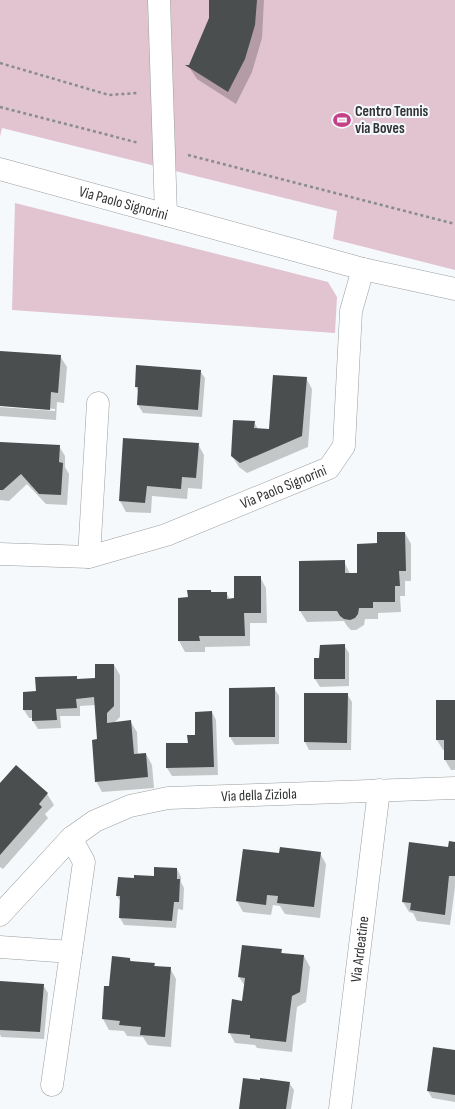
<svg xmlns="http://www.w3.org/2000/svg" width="455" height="1109" viewBox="0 0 455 1109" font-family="'Sofia Sans Condensed',sans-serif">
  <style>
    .green { fill: #e1c4d0 }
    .shadow { fill: #0003 }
    .building { fill: #4b4e4f }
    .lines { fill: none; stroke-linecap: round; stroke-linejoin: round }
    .minor-casing { stroke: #9b9ea0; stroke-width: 23 }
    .path { stroke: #898c8d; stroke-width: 2.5; stroke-dasharray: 3 3; stroke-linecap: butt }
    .minor { stroke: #fff; stroke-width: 22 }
    .labels { text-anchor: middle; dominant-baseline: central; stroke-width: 4; stroke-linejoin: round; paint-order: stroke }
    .poi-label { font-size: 15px; font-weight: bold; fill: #313233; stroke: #f5f9fb; text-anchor: start }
    .street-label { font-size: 15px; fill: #313233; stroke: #f5f9fb }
  </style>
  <rect width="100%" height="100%" fill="#f5f9fb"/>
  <g class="green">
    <path d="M0,0H455V270L333,239L337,211L2,128L0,137Z"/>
    <path d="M15,203L328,282L337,297L335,333L12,310Z"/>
  </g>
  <g class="shadow">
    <path d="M211,0H264L262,38L252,72L236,104L197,79L189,67L210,18Z"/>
    <path d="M0,352L60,356L67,367L64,403L57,402L56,420L0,416V407L55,411V409L0,405Z"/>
    <path d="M200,371L205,378L202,417L143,413L138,405L139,393L136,387Z"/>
    <path d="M306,378L312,389L308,447L247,473L239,467L232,456L254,422L258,429L270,430Z"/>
    <path d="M0,443L59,446L65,456V467L69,474L67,505L46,504L27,484L9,501L0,500Z"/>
    <path d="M198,444L204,455L202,489L188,488L187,499L152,496L151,513L126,512L120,501Z"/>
    <path d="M405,533L411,544V581H405V596H400L401,612L378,613V619H365L364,625L356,630H351L347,626L344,621L307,622L300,611L344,561L350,574H358L378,544Z"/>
    <path d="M260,577L266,588L267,623H250V646L205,647V652H185L179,641V598H189L211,591L212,593H226L230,599H235Z"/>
    <path d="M344,645L349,653V686L320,687L315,679L320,659Z"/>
    <path d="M114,665L120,675V717L114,723L130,721L137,732L138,755L146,754L152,765L154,788L102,792L96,781L98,740L96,705L80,706V716H60L61,728L38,729L33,721V718H29L24,710V693L37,692L76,677L78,680L96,679Z"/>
    <path d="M274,688L279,696V744L235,745L230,737Z"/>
    <path d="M347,694L352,702L351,750H309L305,742Z"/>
    <path d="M455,701V770H451L445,760V750H443L437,740Z"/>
    <path d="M212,712L216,720L218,775L172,776L167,768V744H189L196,736Z"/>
    <path d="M16,766L47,794L54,805L45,814L48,818L3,869L0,867V785Z"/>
    <path d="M455,842V887L450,925L417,921L413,913L409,912L403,902L449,848Z"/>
    <path d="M243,850L280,854L320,853L326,864L320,918L285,914L280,906L273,905L271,915L243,912L237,901Z"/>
    <path d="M177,869L181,877V882L184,888L183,910L178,909L176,928L124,925L120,918L121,902L117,896L135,879L155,877Z"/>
    <path d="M243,946L281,950L283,954L304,956L310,967L306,1002L297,1007L292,1052L257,1048L255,1045L235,1043L229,1032L243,1002L245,986L239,977Z"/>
    <path d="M130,959L132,962L154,964L156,967L170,968L176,979L171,1047L148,1045L143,1037L127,1036L124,1031L109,1030L103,1019L110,987Z"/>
    <path d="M43,985L48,993L44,1039L1,1037L0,1034V989Z"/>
    <path d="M455,1051V1102L432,1098L428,1091Z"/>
    <path d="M289,1083L294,1090L291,1109H240Z"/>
  </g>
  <g class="building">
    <path d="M209,0H257L255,25L245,59L228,92L185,65H189L209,18Z"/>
    <path d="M0,351L61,355L58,393L51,392L50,410L0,406Z"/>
    <path d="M136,365L201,370L198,410L137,405L138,387H135Z"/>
    <path d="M273,375L307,377L302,436L240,463L231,456L233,420L255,421L254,428L269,429Z"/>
    <path d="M123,438L199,443L196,478L182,477L181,489L147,486L145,503L119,501Z"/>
    <path d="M0,442L60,445L59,462L63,463L61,495L39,494L21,474L3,490H0Z"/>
    <path d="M377,532H405L406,571H399L400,586H395V602H373V608H359L358,614L355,618L350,620L344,619L340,616L337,611H299V561L345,560V573H357V544L377,543Z"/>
    <path d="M234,576H261V613H244L245,636H199L200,641H178V598L188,597L187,590H211V592H227V599L234,598Z"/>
    <path d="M345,644V679H314V658H319L320,645Z"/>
    <path d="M95,664H114V706L107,713V723L131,720L134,754L146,753L148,777L95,782L92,740L97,739L94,697L76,699L77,708L56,709L57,720L32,721V710H23V692L36,691L35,677L77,676V679L95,678Z"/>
    <path d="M275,687V737H229V688Z"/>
    <path d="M304,693H348L347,743L304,742Z"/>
    <path d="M436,700H455V760H444V740H436Z"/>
    <path d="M212,711L214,767L166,768V743H188L187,735H195V712Z"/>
    <path d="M16,765L48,793L39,804L42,807L0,855V783Z"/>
    <path d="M449,841L455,842V876H449L445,915L410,910L411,903L402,902L409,842L448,847Z"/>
    <path d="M280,847L321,852L314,907L277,903L278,896L267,895L266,905L236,901L243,849L279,853Z"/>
    <path d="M154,867L177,868V879H180L179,902H174L172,921L119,918L120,896H116L118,877L134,878V875L154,876Z"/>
    <path d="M242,945L282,949L281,953L304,955L300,992L292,996L286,1042L250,1038V1035L228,1033L232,999L242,1001L245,978L238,977Z"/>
    <path d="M112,956L130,958V961L155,963L154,966L171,967L165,1037L140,1035L141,1027L119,1025L120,1021L102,1019L104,986H109Z"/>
    <path d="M0,981L44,984L40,1032L0,1030Z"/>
    <path d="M433,1047L455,1050V1095L427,1091Z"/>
    <path d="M243,1078L260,1080V1078L290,1082L286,1109H239Z"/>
  </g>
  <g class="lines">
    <g class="minor-casing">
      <g id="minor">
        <path d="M159,0L166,215"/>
        <path id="s1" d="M0,169L363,269L455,289"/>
        <path id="s2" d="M0,554L89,557L166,535L329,468L344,446L351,311L363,269"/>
        <path d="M89,557L98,403"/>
        <path id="s3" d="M0,915L71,838L95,821L130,806L168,798L455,788"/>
        <path d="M0,947L71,952"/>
        <path d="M52,1085L84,862L71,838"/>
        <path id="s4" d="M340,1109L379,790"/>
      </g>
    </g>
    <g class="path">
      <path d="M0,63L109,95L137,93"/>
      <path d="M0,107L139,143"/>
      <path d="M188,155L455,224"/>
    </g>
    <use href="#minor" class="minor"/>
  </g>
  <defs>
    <g id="stadium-bare" transform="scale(1.38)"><path d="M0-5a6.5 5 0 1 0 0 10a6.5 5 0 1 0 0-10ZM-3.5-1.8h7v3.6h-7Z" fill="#c44187" stroke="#f5f9fb" stroke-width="2.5" paint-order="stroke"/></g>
  </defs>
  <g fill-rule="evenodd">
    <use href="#stadium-bare" x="342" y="120"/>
  </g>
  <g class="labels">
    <g class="poi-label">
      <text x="355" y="111">Centro Tennis<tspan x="355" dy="17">via Boves</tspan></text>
    </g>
    <g class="street-label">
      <text stroke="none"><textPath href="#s1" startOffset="128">Via Paolo Signorini</textPath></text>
      <text stroke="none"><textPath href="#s2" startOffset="296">Via Paolo Signorini</textPath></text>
      <text stroke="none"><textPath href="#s3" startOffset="302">Via della Ziziola</textPath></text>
      <text stroke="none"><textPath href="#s4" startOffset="161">Via Ardeatine</textPath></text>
    </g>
  </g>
</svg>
